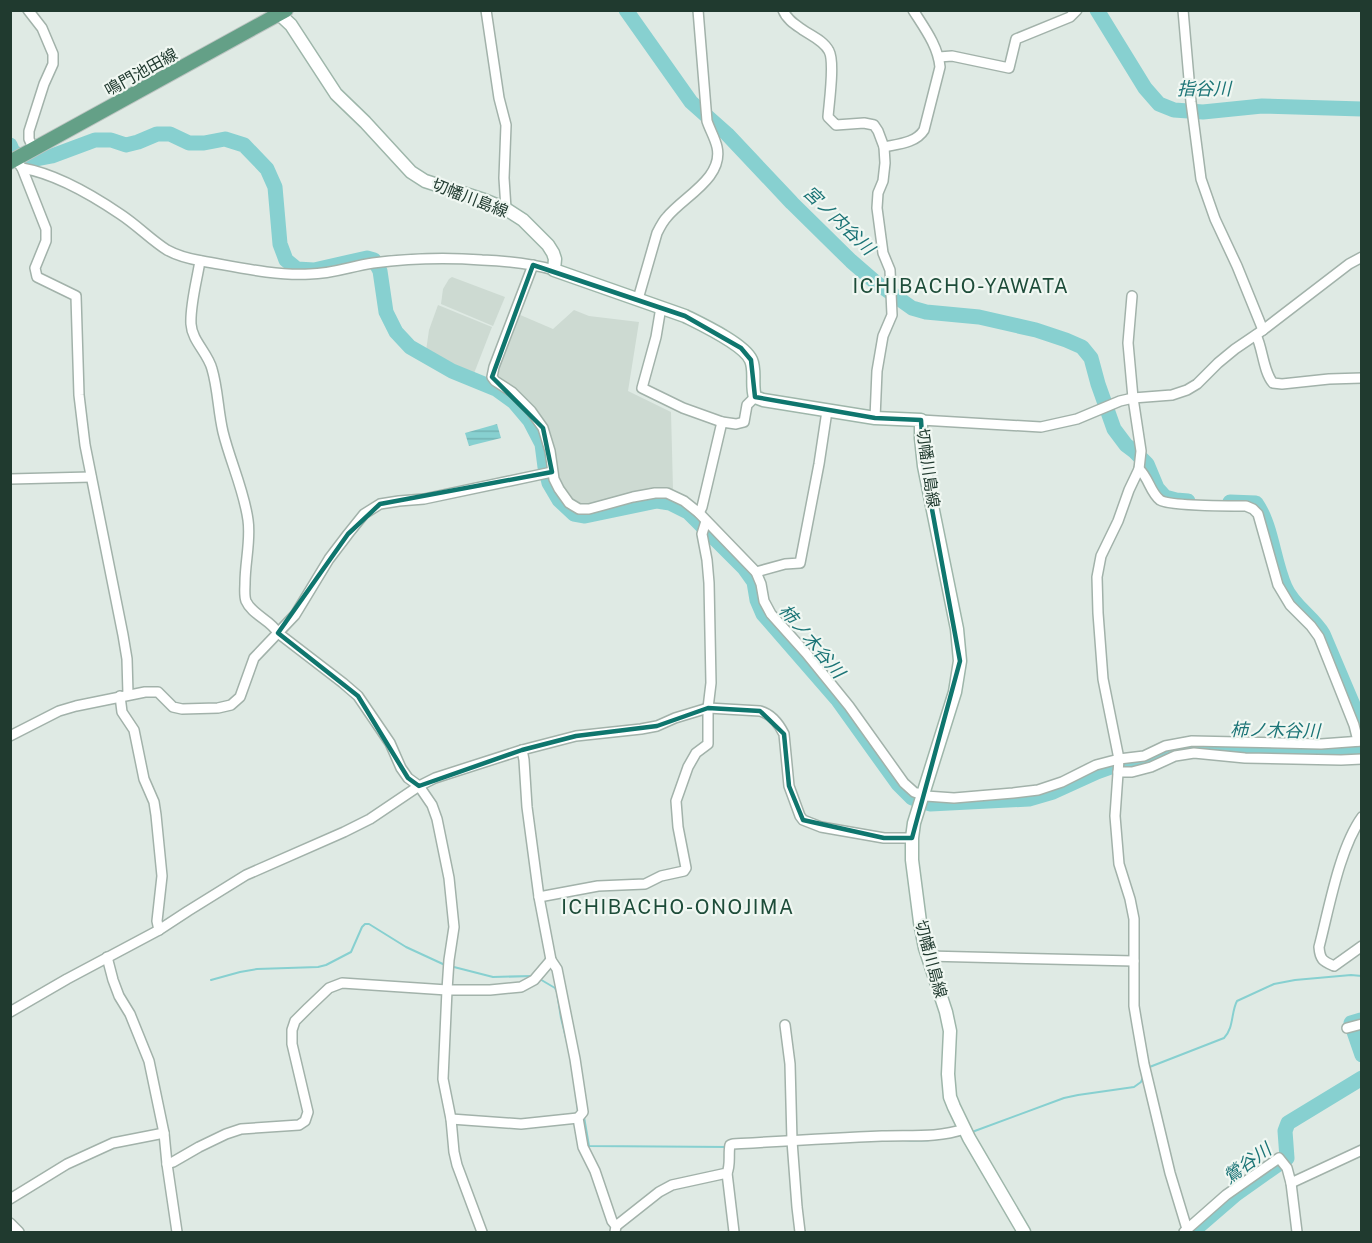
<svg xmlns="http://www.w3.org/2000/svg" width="1372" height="1243" viewBox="0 0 1372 1243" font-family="'Public Sans','Noto Sans JP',sans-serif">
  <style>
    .built { fill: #cddad2 }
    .water { fill: url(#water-rules) }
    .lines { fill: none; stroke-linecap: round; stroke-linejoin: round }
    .stream { stroke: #87d0d0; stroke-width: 2 }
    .river { stroke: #87d0d0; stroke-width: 15 }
    .minor-casing { stroke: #a2b2aa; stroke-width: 12 }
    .secondary-casing { stroke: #9eb6aa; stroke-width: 15 }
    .primary-casing { stroke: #bcc4c1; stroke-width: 16 }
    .minor { stroke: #fff; stroke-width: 9 }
    .secondary { stroke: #fff; stroke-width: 12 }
    .primary { stroke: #64a087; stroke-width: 14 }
    .marked { fill: none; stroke: #0f766e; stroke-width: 4.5; stroke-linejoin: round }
    .labels { text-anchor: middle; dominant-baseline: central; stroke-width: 4.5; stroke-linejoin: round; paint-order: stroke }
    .street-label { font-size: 16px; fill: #203a2f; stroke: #f0f7f2 }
    .water-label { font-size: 18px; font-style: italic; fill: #1b7476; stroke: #f0f7f2 }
    .quarter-label { font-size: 20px; letter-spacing: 1.5px; fill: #1d4c39; stroke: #f0f7f2 }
  </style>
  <defs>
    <pattern id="water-rules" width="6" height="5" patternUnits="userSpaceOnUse" patternTransform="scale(1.5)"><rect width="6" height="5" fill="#87d0d0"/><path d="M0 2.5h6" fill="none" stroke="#74b3b3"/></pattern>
  </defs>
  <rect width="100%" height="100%" fill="#dfeae4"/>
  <g class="built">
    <path d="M452,277L505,297L493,326L441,304L443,289L449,279Z"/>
    <path d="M438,305L492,327L473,376L425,358L429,330Z"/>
    <path d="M574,310L589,316L639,322L628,391L671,412L673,489L654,490L597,503L581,504L567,495L559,479L554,446L543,419L519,392L499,380L495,373L518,314L553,329Z"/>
  </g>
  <path class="water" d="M497,424L501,438L469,446L465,433Z"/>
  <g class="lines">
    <g class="stream">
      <path d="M450,966L493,977L533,976"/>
      <path d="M538,978L555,988L557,992L561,1018L567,1042"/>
      <path d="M211,980L240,972L257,969L318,967L326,965L351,952L362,927L365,924H369L406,947L445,965"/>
      <path d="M1147,1068L1224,1038C1234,1028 1231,1012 1237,1001L1274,984L1295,980L1351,975L1362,976"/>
      <path d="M576,1095L578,1111L580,1113"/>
      <path d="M584,1117L589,1146L728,1147"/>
      <path d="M972,1132L1064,1098L1078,1095L1134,1087L1141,1082L1143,1077"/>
      <path d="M904,1140C925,1142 944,1139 964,1134"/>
      <path d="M859,1141L896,1140"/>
    </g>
    <g class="river">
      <path d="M626,10L691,102L727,134L792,203L851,261L874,281L912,308L926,312L979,317L1036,330L1066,340L1082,347L1091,358L1098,384L1114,429L1126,445L1134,451L1147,464L1157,488L1165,497L1176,500L1188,501"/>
      <path d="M1097,10L1145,88L1159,104L1174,110L1203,112L1262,106L1362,109"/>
      <path d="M10,145L13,152L31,160L52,156L95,140H111L126,145L138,142L157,134H170L189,143H204L225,139L244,145L267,169L275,187L280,244L286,260L297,269L314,270L367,258L374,260L380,271L386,312L396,332L410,347L452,371L496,389L514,402L530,421L542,444L545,467L549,483L559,500L574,514L585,516L657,501L670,503L688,512L744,568L754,582L757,600L763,614L837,699L898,784L912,798L930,804L1029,799L1053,792L1097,772L1111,767L1148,762L1172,749L1193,746L1263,751L1339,752L1362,750"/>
      <path d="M1230,502L1256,503C1272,526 1273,560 1285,587C1293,606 1313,617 1323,634L1362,726"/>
      <path d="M1361,1020L1351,1023L1362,1055"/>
      <path d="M1192,1232L1236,1194L1287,1158L1285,1131L1288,1123L1362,1078"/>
    </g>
    <g class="minor-casing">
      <g id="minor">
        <path d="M28,10L42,28L53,54V64L44,84L29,131V139L34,150"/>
        <path d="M486,10L499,98L506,125L504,178L506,209"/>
        <path d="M783,10C787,20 796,25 803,30C812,36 824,41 829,51C835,62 829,103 828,117L836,125L864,123L874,125L878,131L884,147L885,163L883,181L878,193L877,208L883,253L890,270L892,315L883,336L877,371L875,418"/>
        <path d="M1183,10L1191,102L1201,179L1215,219L1237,266L1263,330"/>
        <path d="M939,57L952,56L1009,68L1016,39L1070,17L1077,10"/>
        <path d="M884,147C898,144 916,143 924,130L940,67C938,46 925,29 913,10"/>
        <path d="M16,160L22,168C57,174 92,195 120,214C137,225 151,240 167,250C178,256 190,259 202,261C237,267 275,276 310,274C332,274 352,266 373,263C412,258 443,257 482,260C507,261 530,263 554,270"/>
        <path d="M22,168L46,229V241L35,268L37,277L76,296L79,395L85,445L123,635L127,659L128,694"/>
        <path d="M200,261C197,280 190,305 191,324C192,341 208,353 212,369C218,389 218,411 223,432C230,461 244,490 248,520C251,540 245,562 245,583C245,588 244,596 246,601C252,615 271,620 278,633L343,683L358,696L390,743L401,768L408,778L419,786L432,805L437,819L449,878L454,927L449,960L447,990L443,1079L451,1119L454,1152L457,1165L482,1232"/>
        <path d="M533,265L494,367L492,377L495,381L512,392L531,411L543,428L550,451L554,479L559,489L569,503L579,509H589L633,497L655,493H667L684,501L699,513L756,572L761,584L764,601L771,614L806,653L849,706L904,783L914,792L926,796L954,798L1013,793L1038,790L1062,782L1096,765L1119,759L1144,756L1165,746L1192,741L1321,744L1362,741"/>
        <path d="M1132,296L1128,343L1133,398L1141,451L1139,469L1129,490L1118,521L1101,556L1097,577L1098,613L1103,679L1119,759L1115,816L1119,864L1130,899L1134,919V1006L1137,1024L1144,1064L1170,1173L1187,1229"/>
        <path d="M638,299L657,233C660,227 663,221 667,217C683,197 724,178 717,147C715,138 710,130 707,121L698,10"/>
        <path d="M661,307L656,337L642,388L683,408L722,422L736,424L744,422L747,405L755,397"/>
        <path d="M1256,335C1263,349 1263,371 1273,383L1282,384L1329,379L1362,378"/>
        <path d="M921,420L1041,427L1077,419L1120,401L1133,398L1172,395L1187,390L1197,384L1218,363L1235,349L1263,330L1349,264L1362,257"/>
        <path d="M1139,469C1149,478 1150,492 1160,500C1169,506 1232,506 1246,506L1253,509L1258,514L1278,585L1290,605L1311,626L1319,637L1354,725L1358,741"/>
        <path d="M10,479L91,477"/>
        <path d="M699,513L702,507L722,422"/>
        <path d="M756,572L785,564L800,563L819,464L827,411"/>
        <path d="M120,696L122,712L134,730L144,779L154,802L156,815L162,876L157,921L159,930"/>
        <path d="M10,736L59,711L76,706L145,692H158L173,707L182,709L218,708L231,705L240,697L254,658L295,615L329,559L348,534L364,514L380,504L399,501L424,499L552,472"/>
        <path d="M522,750L524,760L527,807L539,897L551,960L557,969L575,1059L583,1112L578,1118L583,1147L595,1171L612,1221L616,1226L615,1232"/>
        <path d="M1118,772H1132L1151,767L1175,756L1194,753L1245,758L1341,760L1362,759"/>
        <path d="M1362,817C1339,849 1329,909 1319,947C1320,960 1323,961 1334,966L1362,946"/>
        <path d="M539,897L598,886L645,884L661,876L684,871L686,868L678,827L676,801L688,767L696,753L708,744V708L711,683L709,583L707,560L702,534L706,521"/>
        <path d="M927,956L1134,961"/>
        <path d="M107,957L113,980L119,996L130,1014L149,1061L164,1133L167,1164L177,1232"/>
        <path d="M10,1012L67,979L159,930L188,911L246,875L344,832L370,819L419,786L435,778L522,750L576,736L641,729L657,726L675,718L708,708L760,711C771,714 779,724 784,734L789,786L800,816L803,820L821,827L884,838H912"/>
        <path d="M785,1025L790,1064L792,1141L797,1207L800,1232"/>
        <path d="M1347,1028L1362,1024"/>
        <path d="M451,1119L521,1124L578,1118"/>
        <path d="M167,1164L173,1162L199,1147L226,1134L241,1129L299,1125L305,1121L308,1112L292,1044V1030L295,1021L308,1008L329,988L342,983L447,990H490L521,987L534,980L551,960"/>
        <path d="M727,1173L734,1232"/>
        <path d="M1291,1183L1362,1150"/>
        <path d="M10,1199L67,1164L113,1143L164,1133"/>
        <path d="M10,1223L19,1232"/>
        <path d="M616,1226L659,1192L672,1185L727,1173C731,1164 728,1154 730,1145L733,1144C783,1141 832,1138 882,1136C910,1135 938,1138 964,1129"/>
        <path d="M1184,1232L1226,1195L1279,1158L1287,1168L1291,1183L1297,1232"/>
      </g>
    </g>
    <g class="secondary-casing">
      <path id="secondary" d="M275,10L291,25L336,94L365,122L411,172L425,181L484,200L506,209L523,220L548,245L553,253L555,259L554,270L685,316C701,324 744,344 751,360C756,371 751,385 755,397L763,400L875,418L921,420V438L924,466L957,629L960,661L955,692L914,823L912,838V860L920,922L925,948L946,1012L950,1031L948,1074L950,1097L954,1107L969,1138L1024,1232"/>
    </g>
    <g class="primary-casing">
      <path id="primary" d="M10,162L286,10"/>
    </g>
    <use href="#minor" class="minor"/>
    <use href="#secondary" class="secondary"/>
    <use href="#primary" class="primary"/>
  </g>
  <path class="marked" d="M533,265L685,316L741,348L751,360L755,397L875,418L921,420L924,466L960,661L912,838H884L803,820L789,786L784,734L760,711L708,708L657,726L576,736L522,750L419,786L408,778L358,696L278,633L348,534L380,504L552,472L543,428L492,377Z"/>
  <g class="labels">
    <g class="street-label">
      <text transform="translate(141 72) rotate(-29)">鳴門池田線</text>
      <text transform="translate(470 198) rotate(21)">切幡川島線</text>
      <text transform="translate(928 468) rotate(82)">切幡川島線</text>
      <text transform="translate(931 959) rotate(75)">切幡川島線</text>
    </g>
    <g class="water-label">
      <text x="1204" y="88">指谷川</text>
      <text transform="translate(839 220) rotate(44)">宮ノ内谷川</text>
      <text transform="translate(812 641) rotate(50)">柿ノ木谷川</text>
      <text transform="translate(1275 730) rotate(1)">柿ノ木谷川</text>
      <text transform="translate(1247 1163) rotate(-36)">鶯谷川</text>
    </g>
    <g class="quarter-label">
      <text x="961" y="286">ICHIBACHO-YAWATA</text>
      <text x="678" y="907">ICHIBACHO-ONOJIMA</text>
    </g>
  </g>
  <rect width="1372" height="1243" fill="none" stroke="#203a2f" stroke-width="24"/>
</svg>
